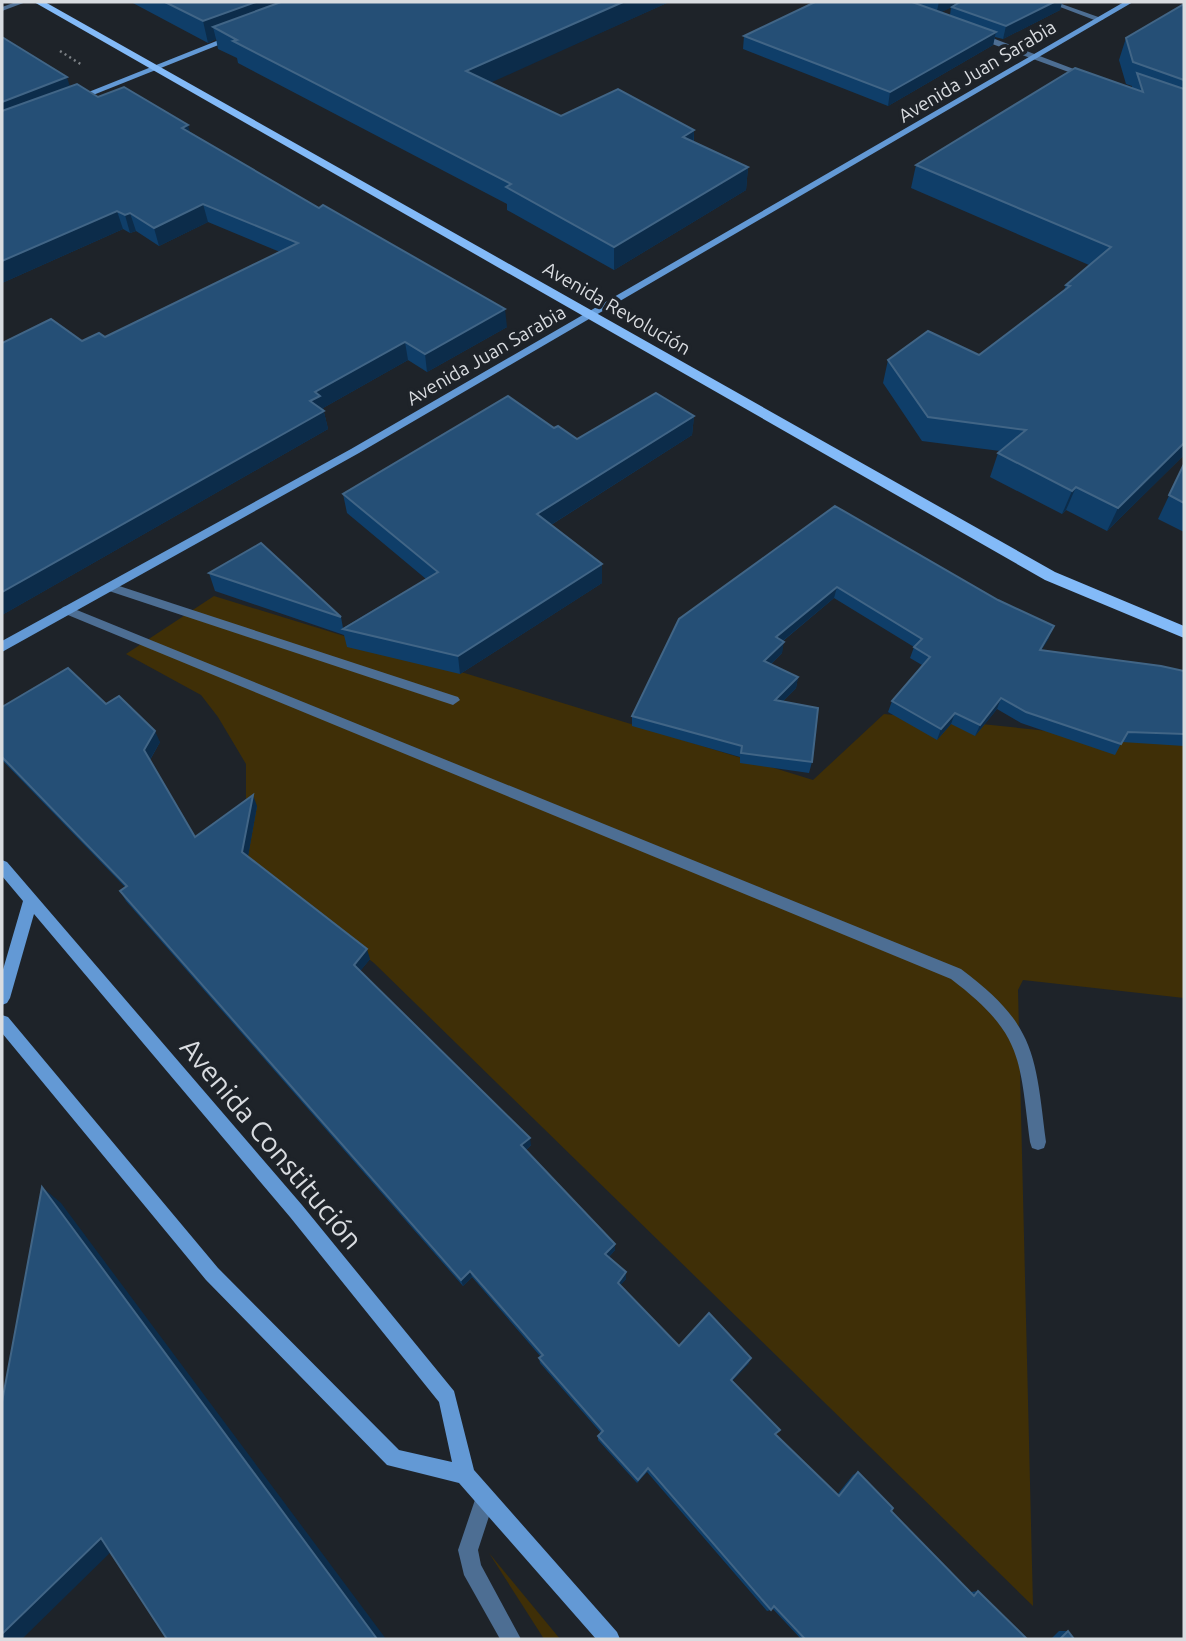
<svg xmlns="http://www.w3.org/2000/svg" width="1186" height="1641" viewBox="0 0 1186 1641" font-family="Ubuntu,sans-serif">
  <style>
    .green { fill: #3f2f07 }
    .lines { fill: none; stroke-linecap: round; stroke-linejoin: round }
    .path { stroke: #7c8085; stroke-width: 2.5; stroke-dasharray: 2 3.5; stroke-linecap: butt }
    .service { fill: #4d6e93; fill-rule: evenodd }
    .minor { fill: #4d6e93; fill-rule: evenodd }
    .tertiary { fill: #4d6e93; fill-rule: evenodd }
    .secondary { fill: #6399d5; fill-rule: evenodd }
    .primary { fill: #83baf8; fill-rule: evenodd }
    .wall { fill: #0f3e69; fill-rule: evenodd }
    .shaded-wall { fill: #0c2c4a }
    .building { fill: #254f76; stroke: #416586; stroke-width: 2 }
    .labels { text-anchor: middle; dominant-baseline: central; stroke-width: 7; stroke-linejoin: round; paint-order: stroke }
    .far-street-label { font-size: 19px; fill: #d9dce0; stroke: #1e2329 }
    .near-street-label { font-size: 28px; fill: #d9dce0; stroke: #1e2329 }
  </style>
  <rect width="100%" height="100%" fill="#1e2329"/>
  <g class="green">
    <path d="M214,596L813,780L884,714L1184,745V998L1023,980L1018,990L1033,1606L374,963L246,866V764L218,717L201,695L126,654Z"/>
    <path d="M489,1553L560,1639H544Z"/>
  </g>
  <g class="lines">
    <path class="path" d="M60,51L82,65"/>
    <g class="service">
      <path d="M16,2H26L2,11V7Z"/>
      <path d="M1047,2H1056L1104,19L1097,21Z"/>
      <path d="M110,583L458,697L460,700L453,705L106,590L104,587L106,584Z"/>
      <path d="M67,606L961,969C1036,1025 1035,1054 1046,1142L1044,1148L1038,1150L1032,1148L1030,1142C1019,1057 1023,1034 951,979L63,613L61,610L63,607Z"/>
    </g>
    <path class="minor" d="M485,1488L492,1491L495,1498L478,1550L481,1565L521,1639H500L464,1575L458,1550L478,1491Z"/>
    <path class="tertiary" d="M973,33H979L1092,76L1085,78L973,37Z"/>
    <g class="secondary">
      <path d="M1124,2H1133L359,453L2,652V641L351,449Z"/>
      <path d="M229,36L236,38L78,101L71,99Z"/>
      <path d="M2,860L7,862L302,1205L454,1391L474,1470L617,1632L620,1639H596L459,1483L387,1465L206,1280L2,1033V1015L8,1017L218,1268L399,1450L452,1462L439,1402L290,1217L34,914L10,998L7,1003L2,1005V973L23,901L2,876Z"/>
    </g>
    <path class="primary" d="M34,2H45L1055,572L1184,626V638L1045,580Z"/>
  </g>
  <g class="wall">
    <path d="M131,2H669L490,82L561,116L694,130V142L748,167L746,190L614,270L507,210V204L238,63L237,58L218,49L216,39L208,43Z"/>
    <path d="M815,2H1062L1060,10L1003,39L995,37L993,45L888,106L743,49L744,36ZM951,7L950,15L941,12Z"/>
    <path d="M1184,4V455L1107,531L1066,510L1062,514L990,477L998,453L1000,451L922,441L883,383L888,360L979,355L1064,290L1066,285L1089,265L911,188L916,165L1132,88V86L1126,84L1119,60L1126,38Z"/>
    <path d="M2,37L70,86L190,132L507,327L427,372L408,360L323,408L328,429L2,615V343L82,341L105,337L280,252L208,222L159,246L136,231L130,233L123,229L2,283Z"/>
    <path d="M694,416L692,435L551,525L602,583L460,674L347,647L344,635L215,591L209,573L341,617L343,628L426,579L347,513L343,494L554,428L577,439Z"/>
    <path d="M1183,466L1184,467V532L1158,519Z"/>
    <path d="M835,506L1049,638L1041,650L1184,671V746L1122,742L1115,755L1021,723L997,709L975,736L951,724L937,740L888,712L892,701L922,665L910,658L914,647L834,598L783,641L782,653L771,664L798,677L796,688L783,701L812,762L809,773L740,763V757L632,726V716Z"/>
    <path d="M106,704L160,742L150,760L195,837L257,806L248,856L370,959L360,971L531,1145L526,1150L615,1244V1250L609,1257L626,1272V1279L620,1285L679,1346L749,1363L732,1381L776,1435L837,1495L853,1475L858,1472L891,1511L971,1592L978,1591L1027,1639H801L772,1608L771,1610L767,1611L647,1472L637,1483L598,1440V1436L601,1433L540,1363L539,1358L541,1357L504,1314L472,1277L463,1286L126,901L120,891L125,887L2,760V707Z"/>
    <path d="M1059,1631H1068L1074,1639H1051Z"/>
  </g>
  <g class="shaded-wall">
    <path d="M256,2H315L213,27L216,39L208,43L203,21Z"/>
    <path d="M623,2H669L468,93L466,71Z"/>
    <path d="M939,2H962L936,15Z"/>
    <path d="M1054,2H1062L1060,10L1003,39L1006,26Z"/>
    <path d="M996,32L993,45L888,106L890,92Z"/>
    <path d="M67,77L72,94L2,121V102Z"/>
    <path d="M188,125L193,142L182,128Z"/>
    <path d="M694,130L693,153L683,137Z"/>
    <path d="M748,167L746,190L614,270V247Z"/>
    <path d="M203,204L208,222L159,246L154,228Z"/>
    <path d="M117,211L123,229L2,283V261Z"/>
    <path d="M130,213L136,231L130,233L125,215Z"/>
    <path d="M505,309L507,327L427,372L425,354Z"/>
    <path d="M405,342L408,360L323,408L328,429L2,615V592L310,401L315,392Z"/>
    <path d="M694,416L692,435L538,533L537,514Z"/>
    <path d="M1184,443V455L1107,531L1118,508Z"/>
    <path d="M1076,487L1066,510L1062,514L1072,491Z"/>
    <path d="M602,564V583L460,674L458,656Z"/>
    <path d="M837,587L834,598L774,648L776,637Z"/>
    <path d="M1054,626L1049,638L1035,661L1040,650Z"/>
    <path d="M784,642L782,653L762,672L764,661Z"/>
    <path d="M798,677L796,688L773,711L775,700Z"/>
    <path d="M1001,698L997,709L975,736L980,725Z"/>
    <path d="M955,713L951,724L937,740L941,729Z"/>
    <path d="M155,731L160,742L149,761L144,750Z"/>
    <path d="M253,795L257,806L247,862L242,852Z"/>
    <path d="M367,949L370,959L357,975L354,965Z"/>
    <path d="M530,1138L531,1145L523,1153L521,1145Z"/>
    <path d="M42,1187L61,1203L386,1639H377Z"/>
    <path d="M615,1244V1250L605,1261V1254Z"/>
    <path d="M470,1271L472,1277L463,1286L461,1280Z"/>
    <path d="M626,1272V1279L617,1289L618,1283Z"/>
    <path d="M751,1358L749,1363L729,1385L731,1380Z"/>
    <path d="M101,1538L120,1543L22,1639H2V1634Z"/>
  </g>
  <g class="building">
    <path d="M165,2H256L203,21Z"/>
    <path d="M281,2H623L466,71L561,116L618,89L694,130L683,137L748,167L614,247L506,187L511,184L233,41L237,40L213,27Z"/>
    <path d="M815,2H912L996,32L890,92L744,36Z"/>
    <path d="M960,2H1054L1006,26L952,7Z"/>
    <path d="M1184,4V80L1133,62L1126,38Z"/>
    <path d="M2,37L67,77L2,102Z"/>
    <path d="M1075,68L1143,92L1137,73L1184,89V443L1118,508L1076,487L1072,491L998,453L1026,430L928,417L888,360L928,331L979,355L1070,286L1066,285L1111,247L916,165Z"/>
    <path d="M77,84L98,97L124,87L188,125L182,128L319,208L323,205L505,309L425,354L405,342L315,392L320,396L310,401L324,411L2,592V343L51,319L82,341L99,333L105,337L298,243L203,204L154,228L130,213L125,215L117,211L2,261V111Z"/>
    <path d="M656,393L694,416L537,514L602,564L458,656L343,629L438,572L343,494L508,396L554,428L558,426L577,439Z"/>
    <path d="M1183,466L1184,467V503L1169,495Z"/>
    <path d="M835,506L998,600L1054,626L1040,650L1161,666L1184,671V734L1128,732L1121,744L1026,712L1001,698L980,725L955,713L941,729L892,701L930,657L914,647L922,639L837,587L776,637L784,642L764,661L798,677L775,700L818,708L812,762L741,753L742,746L632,716L679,619Z"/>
    <path d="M261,543L341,617L209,573Z"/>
    <path d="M68,668L106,704L119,696L155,731L144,750L195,837L253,795L242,852L367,949L354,965L530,1138L521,1145L615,1244L605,1254L626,1272L618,1283L679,1346L709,1313L751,1358L731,1380L780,1430L775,1434L839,1496L858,1472L893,1508L891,1511L974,1596L978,1591L1027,1639H805L774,1606L771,1610L648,1468L638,1480L598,1436L603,1431L539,1358L543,1355L503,1309L470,1271L461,1280L120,891L127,886L2,757V707Z"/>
    <path d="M42,1187L377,1639H167L101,1538L2,1634V1402Z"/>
    <path d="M1068,1631L1074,1639H1060Z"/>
  </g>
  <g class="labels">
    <g class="far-street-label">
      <text transform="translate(977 71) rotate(-31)">Avenida Juan Sarabia</text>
      <text transform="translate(617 308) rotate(30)">Avenida Revolución</text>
      <text transform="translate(486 355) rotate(-30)">Avenida Juan Sarabia</text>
    </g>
    <g class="near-street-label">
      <text transform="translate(272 1143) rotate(50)">Avenida Constitución</text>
    </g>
  </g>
  <rect width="1186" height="1641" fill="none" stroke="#d9dce0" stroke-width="7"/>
</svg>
